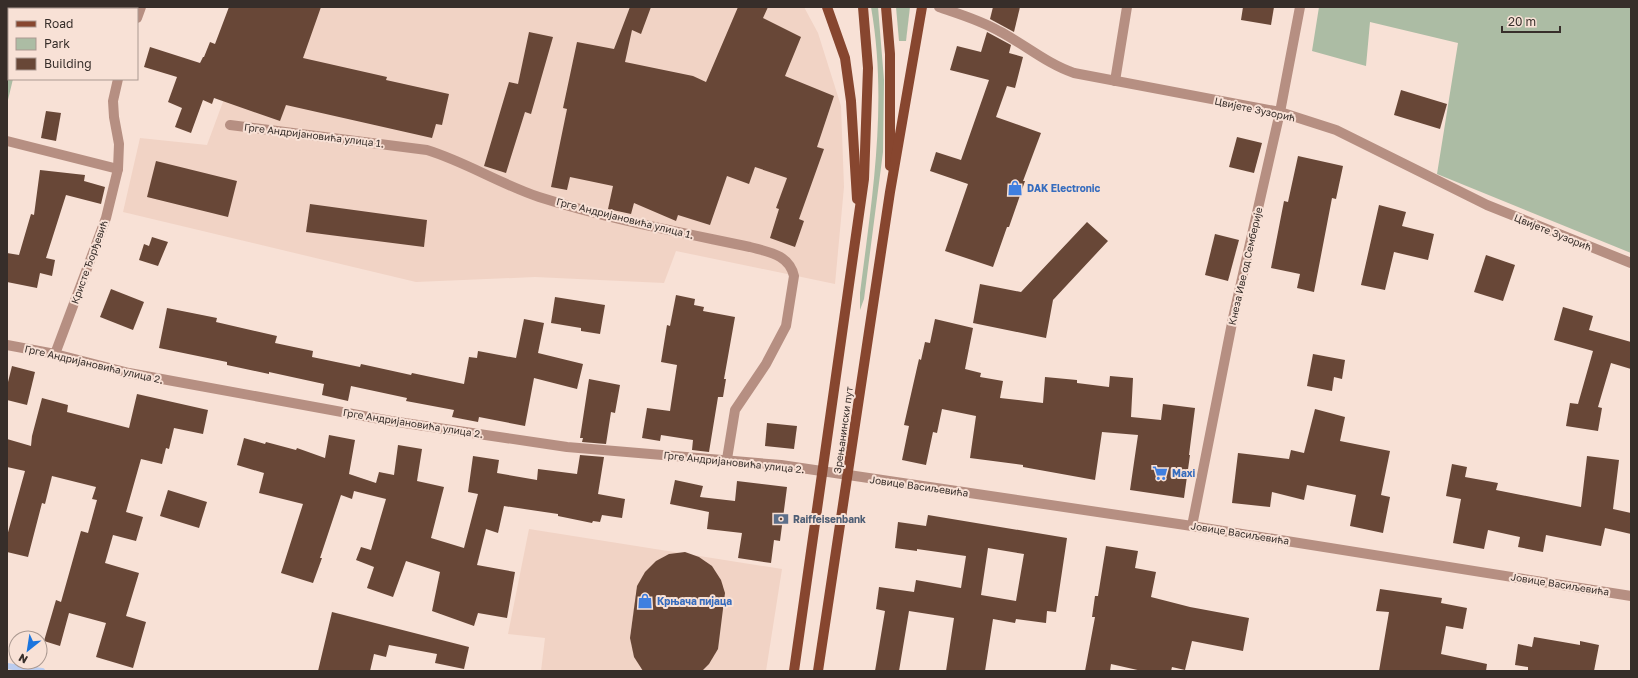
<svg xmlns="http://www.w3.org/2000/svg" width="1638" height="678" viewBox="0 0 1638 678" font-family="'Golos Text',sans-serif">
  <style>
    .built { fill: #f1d3c5 }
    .green { fill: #acbca4 }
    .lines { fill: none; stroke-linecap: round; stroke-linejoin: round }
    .stream { stroke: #bbccef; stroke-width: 6 }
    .building { fill: #684737; fill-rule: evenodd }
    .minor { stroke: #b68f82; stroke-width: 10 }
    .major { stroke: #87462f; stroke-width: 10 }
    .labels { text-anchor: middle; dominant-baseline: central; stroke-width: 4; stroke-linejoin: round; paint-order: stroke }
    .street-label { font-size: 10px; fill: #372e2a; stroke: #f8e1d6 }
    .shop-label { font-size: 10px; font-weight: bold; fill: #366cbe; stroke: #f8e1d6; text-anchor: start }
    .service-label { font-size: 10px; font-weight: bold; fill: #4e5e75; stroke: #f8e1d6; text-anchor: start }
  </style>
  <rect width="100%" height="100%" fill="#f8e1d6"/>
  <g class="built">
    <path d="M258,7H804L818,33L841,106L844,187L835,284L676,251L664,283L535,277L416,282L123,212L140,138L207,145Z"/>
    <path d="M529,529L782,569L766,671H541L545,638L508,634Z"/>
  </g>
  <g class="green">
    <path d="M7,7H31V9H9V79H13L7,104Z"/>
    <path d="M871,7H878L884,80L883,152L864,299L860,310V293C872,198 888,103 871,7Z"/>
    <path d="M896,7H910L906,41H899Z"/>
    <path d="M1319,7H1631V253L1437,174L1458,43L1370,22L1366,66L1312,51Z"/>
  </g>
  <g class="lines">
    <path class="stream" d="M7,666L42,671"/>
  </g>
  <g class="building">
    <path d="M229,7H321L303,58L387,77L386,80L449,94L442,125L436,124L432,138L286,105L280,121L214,98L212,104L203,100L191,133L175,127L182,108L168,102L177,77L144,67L150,47L200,63L203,57H204L210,42L215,44Z"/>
    <path d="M630,7H651L641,34L632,30L625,62L693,76L706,82L738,7H768L763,18L801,37L785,76L834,96L817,147L824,149L799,219L804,221L795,247L770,238L779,209L776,208L787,178L755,167L749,184L727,176L710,225L678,215L676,221L634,203L631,214L608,209L613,186L570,177L567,190L551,187L567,109L563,108L577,42L614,49Z"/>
    <path d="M993,7H1020L1014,32L990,19Z"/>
    <path d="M1243,7H1274L1271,25L1241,20Z"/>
    <path d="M529,32L553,37L531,114L525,112L506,173L484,166L509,82L518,84Z"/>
    <path d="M987,32L1011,45L1009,53L1023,57L1015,88L1007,86L996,117L1041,133L1023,181H1025L1009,227H1007L993,267L945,251L968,184L930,171L936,152L961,160L989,80L950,70L957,46L981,52Z"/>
    <path d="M1401,90L1447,104L1440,129L1394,115Z"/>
    <path d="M46,111L61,113L56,141L41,138Z"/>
    <path d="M1237,137L1262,143L1254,173L1229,167Z"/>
    <path d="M1298,156L1343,166L1336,199L1332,198L1314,292L1297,288L1300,274L1271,268L1284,201L1288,202Z"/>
    <path d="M156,161L237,181L228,217L147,197Z"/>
    <path d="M40,170L85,175L84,181L105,187L101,204L66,195L46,258L55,260L52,276L40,273L37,288L7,282V253L19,255L31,214L34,215Z"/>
    <path d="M310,204L427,220L424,247L306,232Z"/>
    <path d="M1379,205L1406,212L1402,226L1434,234L1428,260L1394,252L1385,290L1361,285Z"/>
    <path d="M1087,222L1108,241L1053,300L1046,338L973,323L980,284L1021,292Z"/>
    <path d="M1215,234L1239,240L1228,281L1205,275Z"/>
    <path d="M152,237L168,242L158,266L139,260L144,244L149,246Z"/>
    <path d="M1486,255L1515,265L1503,301L1474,292Z"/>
    <path d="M111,289L144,302L133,330L100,317Z"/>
    <path d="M676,295L695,299L694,305L704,307L703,311L735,317L724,379H726L723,397H718L709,452L692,450L693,440L661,435L660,441L642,438L647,408L670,411L677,365L661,362L667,325L670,326Z"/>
    <path d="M555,297L605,305L600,334L581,331V328L551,323Z"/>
    <path d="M1563,307L1593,316L1589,330L1631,342V369L1611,363L1598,407L1602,408L1598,431L1566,426L1570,403L1578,404L1593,351L1554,340Z"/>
    <path d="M167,308L217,318L216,322L277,336L275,343L313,351L312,357L360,367L361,364L411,375L412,373L464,384L469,357L477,358L478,351L516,358L524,319L544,323L538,353L583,364L577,389L534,378L525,426L479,417L478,422L452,417L454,410L406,401L407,398L351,386L348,401L322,395L324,384L269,372V374L227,365V362L159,348Z"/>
    <path d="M935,319L973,328L965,369L981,373L980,377L1003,381L1000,398L1043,403L1045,377L1077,380V383L1109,387L1110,376L1133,378L1131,417L1161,420L1163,404L1195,408L1189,455H1190L1184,498L1130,490L1138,435L1102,432L1095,480L1023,467V465L970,458L976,416L942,409L937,433L933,432L926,465L902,460L909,426L904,425L919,359L921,360L925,342L930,343Z"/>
    <path d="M1313,354L1345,360L1342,379L1334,377L1332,391L1307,386Z"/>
    <path d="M12,366L35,372L27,405L7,400V386Z"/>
    <path d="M589,379L620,385L615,413L611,412L606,444L582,442L583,438H580Z"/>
    <path d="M137,394L208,410L203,434L174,428L169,449L166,448L162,464L141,459L126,512L143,517L136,541L113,535L105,563L139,573L126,616L146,622L133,668L96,657L106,623L69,613L60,646L44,641L56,600L61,602L81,531L88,533L97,500L92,499L96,487L52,476L45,504L42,503L28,557L7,552V536L25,471L7,467V439L31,446L32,436L42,398L68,405L67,412L129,428Z"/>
    <path d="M1315,409L1345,417L1340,441L1390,451L1381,495L1390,497L1383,533L1350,526L1356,495L1307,485L1304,500L1272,492L1270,507L1232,503L1238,453L1289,459L1291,450L1304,453Z"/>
    <path d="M767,423L797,426L794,449L765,446Z"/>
    <path d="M329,435L355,440L349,474L376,483L379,472L394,475L398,445L422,449L417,481L444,487L431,538L464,548L478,494L468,492L473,456L499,460L497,473L537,480L538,469L577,474L580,455L604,457L598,494L625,499L622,518L602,515L600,522L593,521L592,523L558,516V514L504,506L498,533L486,529L477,565L515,572L507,618L478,613L474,626L432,611L440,572L406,561L393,597L367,588L374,567L356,560L361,547L371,550L386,499L354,491L352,499L341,495L320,558H322L313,583L281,573L303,504L259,493L264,473L237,465L244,438L265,444L266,442L296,450L297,448L325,458Z"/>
    <path d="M1587,456L1619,460L1613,509L1631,513V534L1605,528L1601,546L1546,535L1543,552L1518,547L1520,537L1488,530L1484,549L1453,543L1461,499L1446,496L1452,464L1467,467L1465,477L1498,483L1496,490L1581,507Z"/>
    <path d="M675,480L703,486L700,497L735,501L737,481L787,487L780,541L774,540L771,563L738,558L742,533L707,529L709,512L670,504Z"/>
    <path d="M168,490L207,502L199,528L160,516Z"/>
    <path d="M928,515L1067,538L1056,612L1047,611L1046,623L1016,619L1015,623L993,619L985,671H946L954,618L909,611L899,671H875L885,611L876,609L879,587L914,592L916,580L961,588L966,556L917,549V551L895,548L898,522L926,526ZM988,548L1024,554L1016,601L981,595Z"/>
    <path d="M1106,546L1138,551L1135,568L1156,572L1151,597L1190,607L1249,618L1243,651L1192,641L1185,670L1172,667L1171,671H1142L1111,664L1110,671H1085L1095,617H1092L1095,596H1098Z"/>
    <path d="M685,552L699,557L712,566L721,580L725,593L718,649L709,664L702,671H643L634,657L630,638L637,586L645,572L656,561L669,554Z"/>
    <path d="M1380,589L1442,598L1441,603L1467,608L1463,629L1446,626L1441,654L1487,664L1486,671H1379L1389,612L1376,611Z"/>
    <path d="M332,612L469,647L464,669L435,663L437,654L389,645L386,657L374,654L370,671H318Z"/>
    <path d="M1534,637L1580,645V641L1599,645L1594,671H1528V667L1515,665L1518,644L1532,647Z"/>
  </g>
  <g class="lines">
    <g class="minor">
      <path d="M939,7C959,14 980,20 999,31C1024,44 1047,64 1074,73L1280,112L1336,130L1487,205L1631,263"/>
      <path d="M137,18L141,7"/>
      <path d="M1115,81L1127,7"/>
      <path d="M230,125L427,150C466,162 500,184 539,197C608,219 679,232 750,247C768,252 789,254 794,276L786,326L766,364L735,410L727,459"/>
      <path d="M7,141L118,169"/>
      <path d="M7,345L55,354L129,373L391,421L567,447L781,465L1192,526L1631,596"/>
      <path d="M55,354L106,218L118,169L119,144L114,117L113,101L118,79"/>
      <path d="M1192,526L1233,318L1280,112L1300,7"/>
    </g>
    <g class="major">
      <path d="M827,7L845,58L851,101L857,199"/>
      <path d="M886,7L890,54V166"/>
      <path d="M794,671L864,179L868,68L863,7"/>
      <path d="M818,671L890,192L922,7"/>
    </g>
  </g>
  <defs>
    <g id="shop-bare" transform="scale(1.2)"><path d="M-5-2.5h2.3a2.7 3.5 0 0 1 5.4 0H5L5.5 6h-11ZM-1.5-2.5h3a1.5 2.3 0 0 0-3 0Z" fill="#3f7fe0" stroke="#f8e1d6" stroke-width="2.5" paint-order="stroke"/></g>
    <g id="supermarket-bare" transform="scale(1.2)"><path d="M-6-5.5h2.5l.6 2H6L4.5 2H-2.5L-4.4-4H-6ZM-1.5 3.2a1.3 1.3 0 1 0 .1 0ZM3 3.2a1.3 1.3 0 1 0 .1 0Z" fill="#3f7fe0" stroke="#f8e1d6" stroke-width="2.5" paint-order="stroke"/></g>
    <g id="bank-bare" transform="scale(1.2)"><path d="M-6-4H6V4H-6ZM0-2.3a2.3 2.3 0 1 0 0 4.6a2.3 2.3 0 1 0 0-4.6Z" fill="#5c6f8a" stroke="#f8e1d6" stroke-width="2.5" paint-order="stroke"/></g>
  </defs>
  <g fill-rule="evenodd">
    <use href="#shop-bare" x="1015" y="188"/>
    <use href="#supermarket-bare" x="1160" y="473"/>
    <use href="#bank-bare" x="781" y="519"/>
    <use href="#shop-bare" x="645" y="601"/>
  </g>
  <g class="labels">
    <g class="street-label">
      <text transform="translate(1255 109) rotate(12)">Цвијете Зузорић</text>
      <text transform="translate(314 135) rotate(7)">Грге Андријановића улица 1.</text>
      <text transform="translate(625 218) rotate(14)">Грге Андријановића улица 1.</text>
      <text transform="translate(1553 232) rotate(22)">Цвијете Зузорић</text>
      <text transform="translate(89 262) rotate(-70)">Кристе Ђорђевић</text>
      <text transform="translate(1245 266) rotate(-77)">Кнеза Иве од Семберије</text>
      <text transform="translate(94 364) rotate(13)">Грге Андријановића улица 2.</text>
      <text transform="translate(413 423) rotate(9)">Грге Андријановића улица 2.</text>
      <text transform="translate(843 430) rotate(-82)">Зрењанински пут</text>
      <text transform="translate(734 462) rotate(6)">Грге Андријановића улица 2.</text>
      <text transform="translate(919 486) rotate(8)">Јовице Васиљевића</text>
      <text transform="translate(1240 533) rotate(9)">Јовице Васиљевића</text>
      <text transform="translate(1560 584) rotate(9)">Јовице Васиљевића</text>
    </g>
    <g class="shop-label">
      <text x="1027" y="188">DAK Electronic</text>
      <text x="1172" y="473">Maxi</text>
      <text x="657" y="601">Крњача пијаца</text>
    </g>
    <g class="service-label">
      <text x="793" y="519">Raiffeisenbank</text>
    </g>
  </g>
  <rect width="1638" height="678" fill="none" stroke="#372e2a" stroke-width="16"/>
  <rect x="8" y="8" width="130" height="72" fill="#f8e1d6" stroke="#ab9991"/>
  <rect x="16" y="21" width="20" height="6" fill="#87462f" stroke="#ab9991"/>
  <text x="44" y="28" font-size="12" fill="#372e2a">Road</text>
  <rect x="16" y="38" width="20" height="12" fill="#acbca4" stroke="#ab9991"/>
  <text x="44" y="48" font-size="12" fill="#372e2a">Park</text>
  <rect x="16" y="58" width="20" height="12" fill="#684737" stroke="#ab9991"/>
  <text x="44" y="68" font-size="12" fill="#372e2a">Building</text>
  <g transform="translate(28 650) rotate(210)"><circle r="19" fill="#f8e1d6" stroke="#ab9991"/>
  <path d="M0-3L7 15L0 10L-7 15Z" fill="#1c75de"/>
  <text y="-6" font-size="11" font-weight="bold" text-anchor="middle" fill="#372e2a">N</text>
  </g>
  <path d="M1502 26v6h58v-6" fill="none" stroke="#372e2a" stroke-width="2"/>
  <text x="1508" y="26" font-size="12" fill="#372e2a" stroke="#f8e1d6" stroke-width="3" paint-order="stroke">20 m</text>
</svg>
